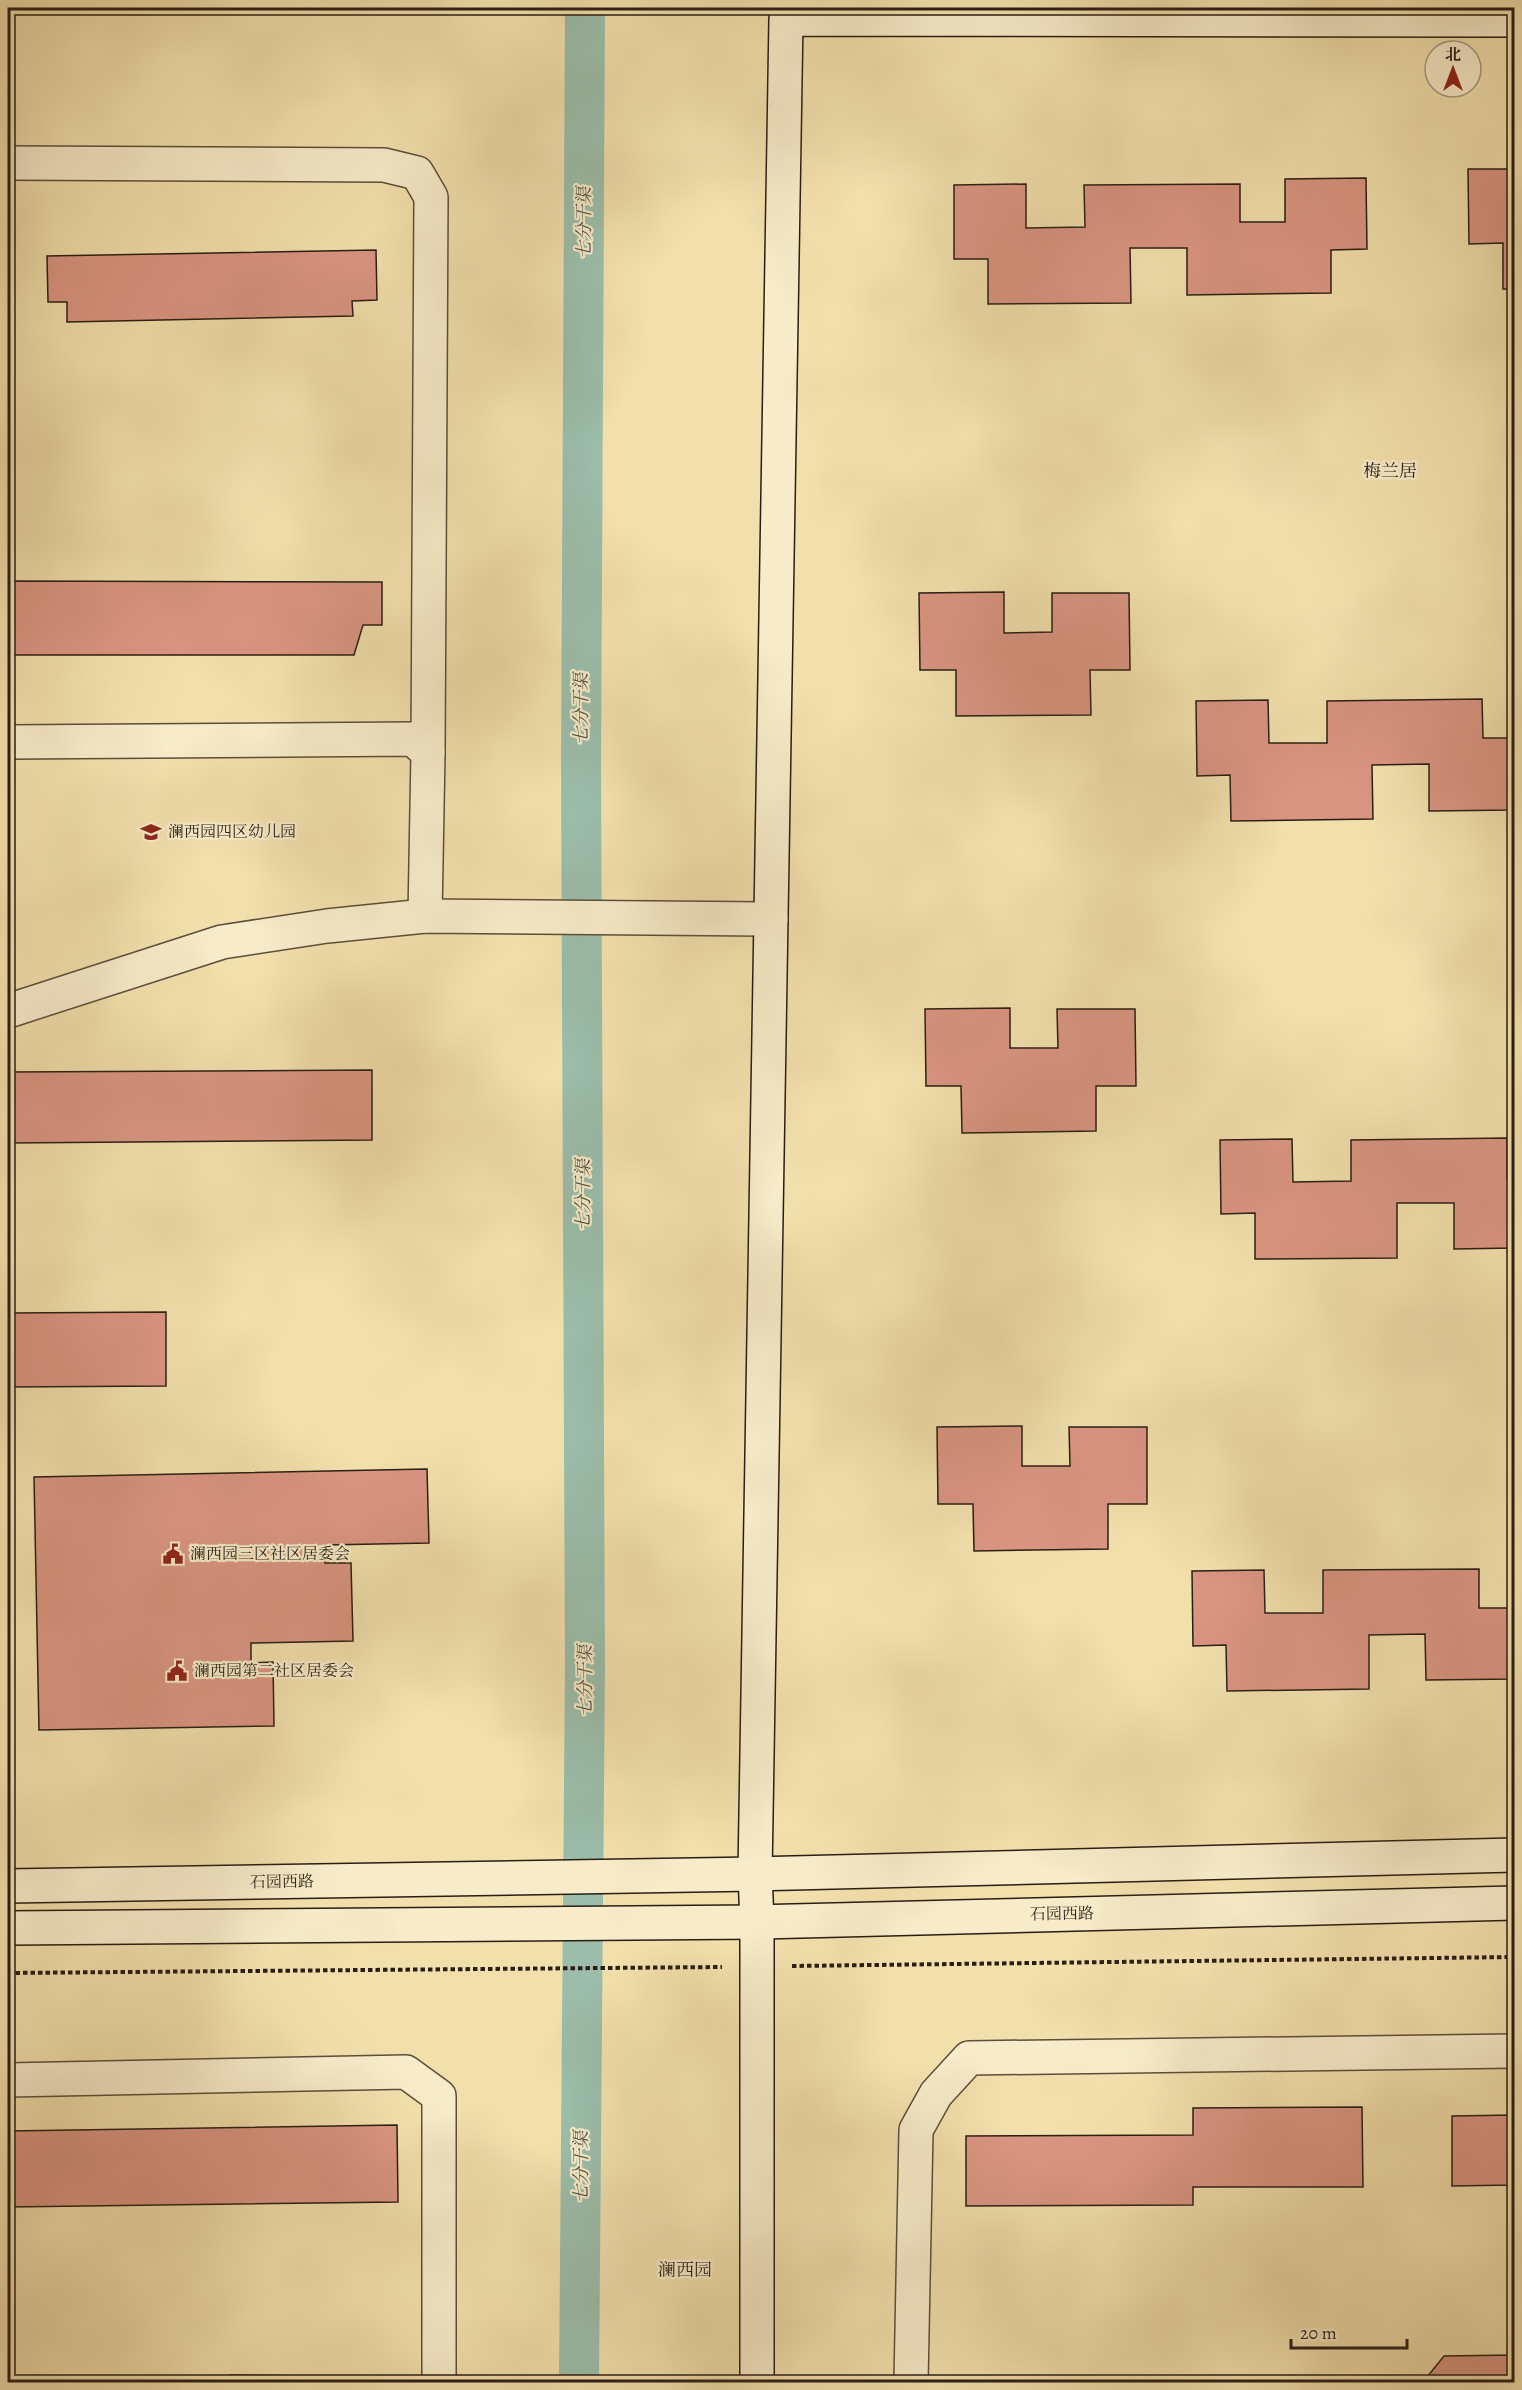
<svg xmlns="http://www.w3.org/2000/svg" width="1522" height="2390" viewBox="0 0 1522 2390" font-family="Alegreya,'Noto Serif SC',serif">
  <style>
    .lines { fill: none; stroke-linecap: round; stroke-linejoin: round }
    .canal { stroke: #9bbdaa; stroke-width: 40 }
    .building { fill: #da9582; stroke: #291e15; stroke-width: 1.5 }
    .street-casing { stroke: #5b4e3b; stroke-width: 36 }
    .secondary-casing { stroke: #291e15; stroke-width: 36 }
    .path { stroke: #291e15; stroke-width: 4; stroke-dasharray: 4.5 3; stroke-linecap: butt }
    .street { stroke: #f7ebc9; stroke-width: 33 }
    .secondary { stroke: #f7ebc9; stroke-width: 33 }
    .labels { text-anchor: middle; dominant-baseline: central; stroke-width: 4.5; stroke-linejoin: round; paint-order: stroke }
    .poi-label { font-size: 16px; fill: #291e15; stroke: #f7ebc9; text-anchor: start }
    .street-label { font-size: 16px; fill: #291e15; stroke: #f7ebc9 }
    .water-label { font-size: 18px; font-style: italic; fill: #4b4e42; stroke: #f7ebc9 }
    .neighbourhood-label { font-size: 18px; fill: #291e15; stroke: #f7ebc9 }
  </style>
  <rect width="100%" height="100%" fill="#f2e0ac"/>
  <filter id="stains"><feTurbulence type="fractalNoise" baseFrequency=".00333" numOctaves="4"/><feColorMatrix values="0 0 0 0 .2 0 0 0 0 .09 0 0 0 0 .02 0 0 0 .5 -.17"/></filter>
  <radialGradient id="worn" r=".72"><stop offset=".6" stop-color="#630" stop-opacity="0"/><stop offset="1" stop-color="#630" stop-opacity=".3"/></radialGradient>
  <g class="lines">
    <path class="canal" d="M579,2382L585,1667L581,767L585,8"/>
  </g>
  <g class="building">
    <path d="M1468,169H1514V289H1503V243L1469,244Z"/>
    <path d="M1366,178L1367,249L1331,250V293L1187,295V248H1130L1131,303L988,304V259H954V185L1026,184V228L1085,227L1084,185L1240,184V222H1285V179Z"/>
    <path d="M376,250L377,300L352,301L353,316L67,322V302H48L47,256Z"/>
    <path d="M8,581L382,582V625H363L354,655H8Z"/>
    <path d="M1004,592V633L1052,632V593H1129L1130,670H1090L1091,715L956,716V670H920L919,593Z"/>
    <path d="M1482,699L1483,738H1514V810L1429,811V764L1372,765L1373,819L1231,821L1230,775L1197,776L1196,701L1268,700L1269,743H1327V701Z"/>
    <path d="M1010,1008V1048H1058L1057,1009H1135L1136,1086H1096V1131L962,1133L961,1086H926L925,1009Z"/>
    <path d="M372,1070V1140L8,1143V1072Z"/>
    <path d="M1507,1138V1177H1514V1248L1454,1249V1203H1397V1258L1255,1259V1213L1221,1214L1220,1140L1292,1139L1293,1182L1351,1181V1140Z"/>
    <path d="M166,1312V1386L8,1387V1313Z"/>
    <path d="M1022,1426V1466H1070L1069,1427H1147V1504H1108V1549L974,1551L973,1504H938L937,1427Z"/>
    <path d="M427,1469L429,1543L325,1545V1563H351L353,1641L251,1643V1663L273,1662L274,1726L39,1730L34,1477Z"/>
    <path d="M1479,1569V1608H1514V1679L1426,1680L1425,1634L1369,1635V1689L1227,1691L1226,1645L1193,1646L1192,1571L1264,1570L1265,1613H1323V1570Z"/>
    <path d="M1362,2107L1363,2187H1193V2205L966,2206V2136L1193,2135V2108Z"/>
    <path d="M1514,2115V2185L1452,2186V2116Z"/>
    <path d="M397,2125L398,2202L8,2207V2131Z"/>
    <path d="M1514,2355V2382H1423L1444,2356Z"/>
    <path d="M230,2375L401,2377V2382H230Z"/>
  </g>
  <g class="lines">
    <g class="street-casing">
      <g id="street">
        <path d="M8,163L384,165L417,173L431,197L428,753"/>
        <path d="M8,742L413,739L428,753L425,916"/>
        <path d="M8,1011L222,942L327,926L425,916L771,919"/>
        <path d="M8,2080L406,2072L439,2096V2382"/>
        <path d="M911,2382L916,2130L936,2094L969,2058L1514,2051"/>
      </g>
    </g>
    <g class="secondary-casing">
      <g id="secondary">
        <path d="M8,1886L755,1874L1514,1855"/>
        <path d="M8,1928L757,1922L1514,1903"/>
        <path d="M757,2382V1922L755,1874L786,19L1514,20"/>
      </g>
    </g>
    <g class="path">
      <path d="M792,1966L1514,1957"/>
      <path d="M8,1973L722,1967"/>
    </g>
    <use href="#street" class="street"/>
    <use href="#secondary" class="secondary"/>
  </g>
  <defs>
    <g id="school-bare" transform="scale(1.62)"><path d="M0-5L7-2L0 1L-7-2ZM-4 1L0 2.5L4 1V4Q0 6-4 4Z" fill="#8f2418" stroke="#f7ebc9" stroke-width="2.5" paint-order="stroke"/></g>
    <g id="civic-bare" transform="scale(1.62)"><path d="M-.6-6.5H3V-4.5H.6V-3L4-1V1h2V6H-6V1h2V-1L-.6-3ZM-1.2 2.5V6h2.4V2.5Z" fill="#8f2418" stroke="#f7ebc9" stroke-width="2.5" paint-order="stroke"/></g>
  </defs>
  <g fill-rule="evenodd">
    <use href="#school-bare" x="151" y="832"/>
    <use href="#civic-bare" x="173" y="1554"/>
    <use href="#civic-bare" x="177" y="1671"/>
  </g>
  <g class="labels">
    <g class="poi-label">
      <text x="168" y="832">澜西园四区幼儿园</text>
      <text x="190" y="1554">澜西园三区社区居委会</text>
      <text x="194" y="1671">澜西园第二社区居委会</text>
    </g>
    <g class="street-label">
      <text transform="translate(282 1882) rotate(-1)">石园西路</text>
      <text transform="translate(1062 1914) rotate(-1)">石园西路</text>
    </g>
    <g class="water-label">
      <text transform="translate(584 223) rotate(-90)">七分干渠</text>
      <text transform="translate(581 709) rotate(-90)">七分干渠</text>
      <text transform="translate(583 1195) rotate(-90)">七分干渠</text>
      <text transform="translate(585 1681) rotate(-90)">七分干渠</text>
      <text transform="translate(581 2167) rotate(-90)">七分干渠</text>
    </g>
    <g class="neighbourhood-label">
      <text x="1390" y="471">梅兰居</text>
      <text x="685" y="2270">澜西园</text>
    </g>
  </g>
  <rect width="1522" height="2390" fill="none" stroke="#f2e0ac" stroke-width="30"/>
  <rect x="9" y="9" width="1504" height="2372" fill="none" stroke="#291e15" stroke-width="3"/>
  <rect x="15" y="15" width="1492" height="2360" fill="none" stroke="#291e15" stroke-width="1.5"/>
  <g transform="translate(1453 69)"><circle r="28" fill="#f7ebc9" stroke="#a59981" stroke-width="1.5"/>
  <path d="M0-4.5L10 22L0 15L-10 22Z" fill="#8f2418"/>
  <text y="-9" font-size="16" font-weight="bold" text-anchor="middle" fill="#291e15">北</text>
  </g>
  <path d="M1291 2339v9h116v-9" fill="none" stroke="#291e15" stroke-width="3"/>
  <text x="1300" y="2339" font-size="18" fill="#291e15" stroke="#f7ebc9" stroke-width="4.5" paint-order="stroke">20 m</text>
  <rect width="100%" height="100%" filter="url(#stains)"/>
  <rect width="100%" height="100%" fill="url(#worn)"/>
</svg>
